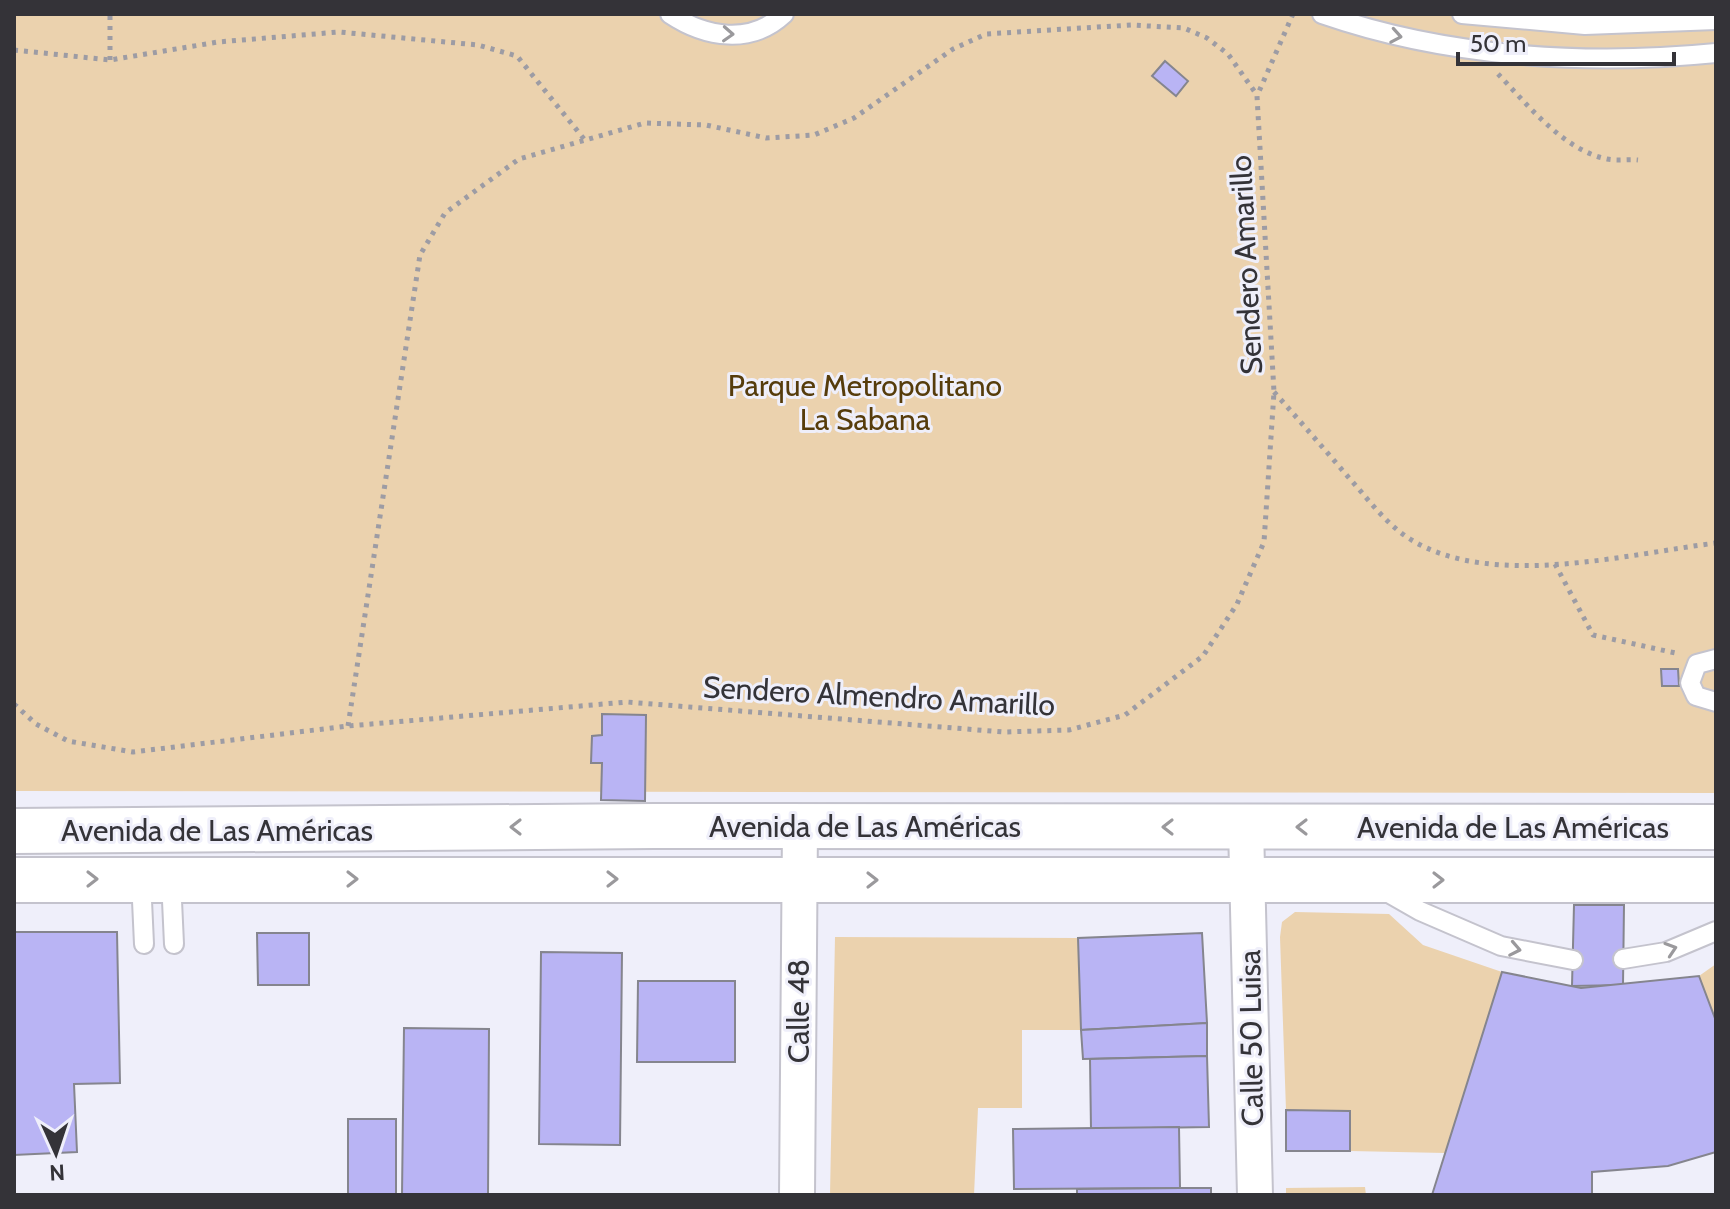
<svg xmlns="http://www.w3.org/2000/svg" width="1730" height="1209" viewBox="0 0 1730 1209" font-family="Cabin,sans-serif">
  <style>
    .green { fill: #ebd2ae }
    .building { fill: #b9b4f4; stroke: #85858e; stroke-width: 2 }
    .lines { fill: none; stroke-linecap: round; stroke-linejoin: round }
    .service-casing { stroke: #c4c3cd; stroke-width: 22 }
    .minor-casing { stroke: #c4c3cd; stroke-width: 38 }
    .secondary-casing { stroke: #c4c3cd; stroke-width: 48 }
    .path { stroke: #9d9ca4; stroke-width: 5; stroke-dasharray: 4 6; stroke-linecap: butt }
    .service { stroke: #fff; stroke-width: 18 }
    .minor { stroke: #fff; stroke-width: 34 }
    .secondary { stroke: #fff; stroke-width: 44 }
    .oneway { stroke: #9a999c }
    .labels { text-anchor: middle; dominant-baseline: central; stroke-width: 6; stroke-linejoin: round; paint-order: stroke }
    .street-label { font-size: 30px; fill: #343338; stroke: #efeffa }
    .park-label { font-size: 30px; fill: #563c0b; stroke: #efeffa }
  </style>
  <rect width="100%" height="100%" fill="#efeffa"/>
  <g class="green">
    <path d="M14,14H1716V793L14,791Z"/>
    <path d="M1295,912L1389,914L1423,945L1502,972L1445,1153L1350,1151V1111L1286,1110L1280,937L1282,922Z"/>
    <path d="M835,937L1078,938L1081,1030H1022V1108H978L974,1195H830Z"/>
    <path d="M1716,964V1021L1699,976Z"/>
    <path d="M1365,1187L1366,1195H1286V1188Z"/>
  </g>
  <g class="building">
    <path d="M1165,61L1188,81L1176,96L1152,76Z"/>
    <path d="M1661,669H1678L1679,686H1662Z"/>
    <path d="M602,714L646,715L645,801L601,800L602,763H591L592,736L602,735Z"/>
    <path d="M1574,905H1624L1623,985L1572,986Z"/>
    <path d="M14,932H117L120,1083L74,1084L77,1152L14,1155Z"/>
    <path d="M257,933H309V985H258Z"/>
    <path d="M1202,933L1207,1023L1081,1030L1078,938Z"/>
    <path d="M541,952L622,953L620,1145L539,1144Z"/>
    <path d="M1502,972L1581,988L1699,976L1716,1021V1152L1668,1166L1592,1172V1195H1432Z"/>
    <path d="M638,981H735V1062H637Z"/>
    <path d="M1207,1023V1056L1083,1059L1081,1030Z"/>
    <path d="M404,1028L489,1029L488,1195H402Z"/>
    <path d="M1207,1056L1209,1127L1091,1129L1090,1059Z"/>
    <path d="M1286,1110L1350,1111V1151H1286Z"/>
    <rect x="348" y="1119" width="48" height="76"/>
    <path d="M1179,1127L1180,1188L1014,1189L1013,1129Z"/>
    <path d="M1180,1188H1211V1195H1077V1189Z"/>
  </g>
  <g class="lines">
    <g class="service-casing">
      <g id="service">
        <path d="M670,14C706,38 751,45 784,14"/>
        <path d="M1322,14C1446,57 1585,66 1716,53"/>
        <path d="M1462,14L1585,25L1716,20"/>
        <path d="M1716,659L1697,664L1690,683L1696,696L1716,702"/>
        <path d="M141,879L144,944"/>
        <path d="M171,879L174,944"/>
        <path d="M1385,891L1420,911L1501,946L1573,960"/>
        <path d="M1623,959L1666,952L1716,931"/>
      </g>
    </g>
    <g class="minor-casing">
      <g id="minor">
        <path d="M1246,827L1255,1195"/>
        <path d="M797,1195L800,826"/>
      </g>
    </g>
    <g class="secondary-casing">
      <g id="secondary">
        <path d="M14,831L654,826L1716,827"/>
        <path d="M14,880H1716"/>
      </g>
    </g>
    <g class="path">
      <path d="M14,50L110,60L218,42L339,32L478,45L517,56L584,139"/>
      <path d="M110,60V14"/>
      <path d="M1498,74C1527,104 1563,150 1607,159C1617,161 1628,159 1638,160"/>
      <path d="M1274,392C1300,421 1325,450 1350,479C1369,500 1386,524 1410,539C1491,590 1627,554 1716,543"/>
      <path d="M1555,564L1593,635L1680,654"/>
      <path d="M14,704L36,724L68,741L133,752L348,726L627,702L1004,732L1069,730L1125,715L1203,656L1237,604L1264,542L1274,392L1257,96L1293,14"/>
      <path d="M348,726L420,255L445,213L519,159L645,123L706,125L766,138L814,135L854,118L953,49L986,34L1131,25L1184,28L1207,38L1228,54L1257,95"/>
    </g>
    <use href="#service" class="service"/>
    <use href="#minor" class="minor"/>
    <use href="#secondary" class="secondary"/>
  </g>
  <defs><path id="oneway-chevron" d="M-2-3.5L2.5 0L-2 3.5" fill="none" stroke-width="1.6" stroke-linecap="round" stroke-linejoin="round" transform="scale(2)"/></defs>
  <g class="oneway">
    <use href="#oneway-chevron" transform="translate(728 34) rotate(3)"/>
    <use href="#oneway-chevron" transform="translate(1396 36) rotate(10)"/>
    <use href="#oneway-chevron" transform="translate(516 827) rotate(180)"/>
    <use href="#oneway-chevron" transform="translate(1168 827) rotate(-180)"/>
    <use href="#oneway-chevron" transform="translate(1302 827) rotate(180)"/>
    <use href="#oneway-chevron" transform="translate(92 879)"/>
    <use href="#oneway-chevron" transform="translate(352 879)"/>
    <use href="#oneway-chevron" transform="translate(612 879)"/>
    <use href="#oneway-chevron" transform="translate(872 880)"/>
    <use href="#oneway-chevron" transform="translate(1438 880)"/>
    <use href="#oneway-chevron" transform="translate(1515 949) rotate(11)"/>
    <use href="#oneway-chevron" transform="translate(1671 949) rotate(-18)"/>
  </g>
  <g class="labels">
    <g class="street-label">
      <text transform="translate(1246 265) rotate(-93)">Sendero Amarillo</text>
      <text transform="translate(879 696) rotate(3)">Sendero Almendro Amarillo</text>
      <text x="865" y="826">Avenida de Las Américas</text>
      <text x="1513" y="827">Avenida de Las Américas</text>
      <text x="217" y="830">Avenida de Las Américas</text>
      <text transform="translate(798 1011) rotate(-90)">Calle 48</text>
      <text transform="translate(1251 1038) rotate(-91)">Calle 50 Luisa</text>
    </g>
    <g class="park-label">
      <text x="865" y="385">Parque Metropolitano<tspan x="865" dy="34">La Sabana</tspan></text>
    </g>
  </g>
  <rect width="1730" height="1209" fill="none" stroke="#343338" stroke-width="32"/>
  <g transform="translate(56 1153) rotate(177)" stroke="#efeffa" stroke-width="6" paint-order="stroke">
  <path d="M0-6L14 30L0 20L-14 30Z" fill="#343338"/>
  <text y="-12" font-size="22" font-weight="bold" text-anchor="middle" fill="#343338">N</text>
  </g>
  <path d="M1458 52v12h216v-12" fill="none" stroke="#343338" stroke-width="4"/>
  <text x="1470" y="52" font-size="24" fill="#343338" stroke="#efeffa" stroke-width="6" paint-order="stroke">50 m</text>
</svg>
